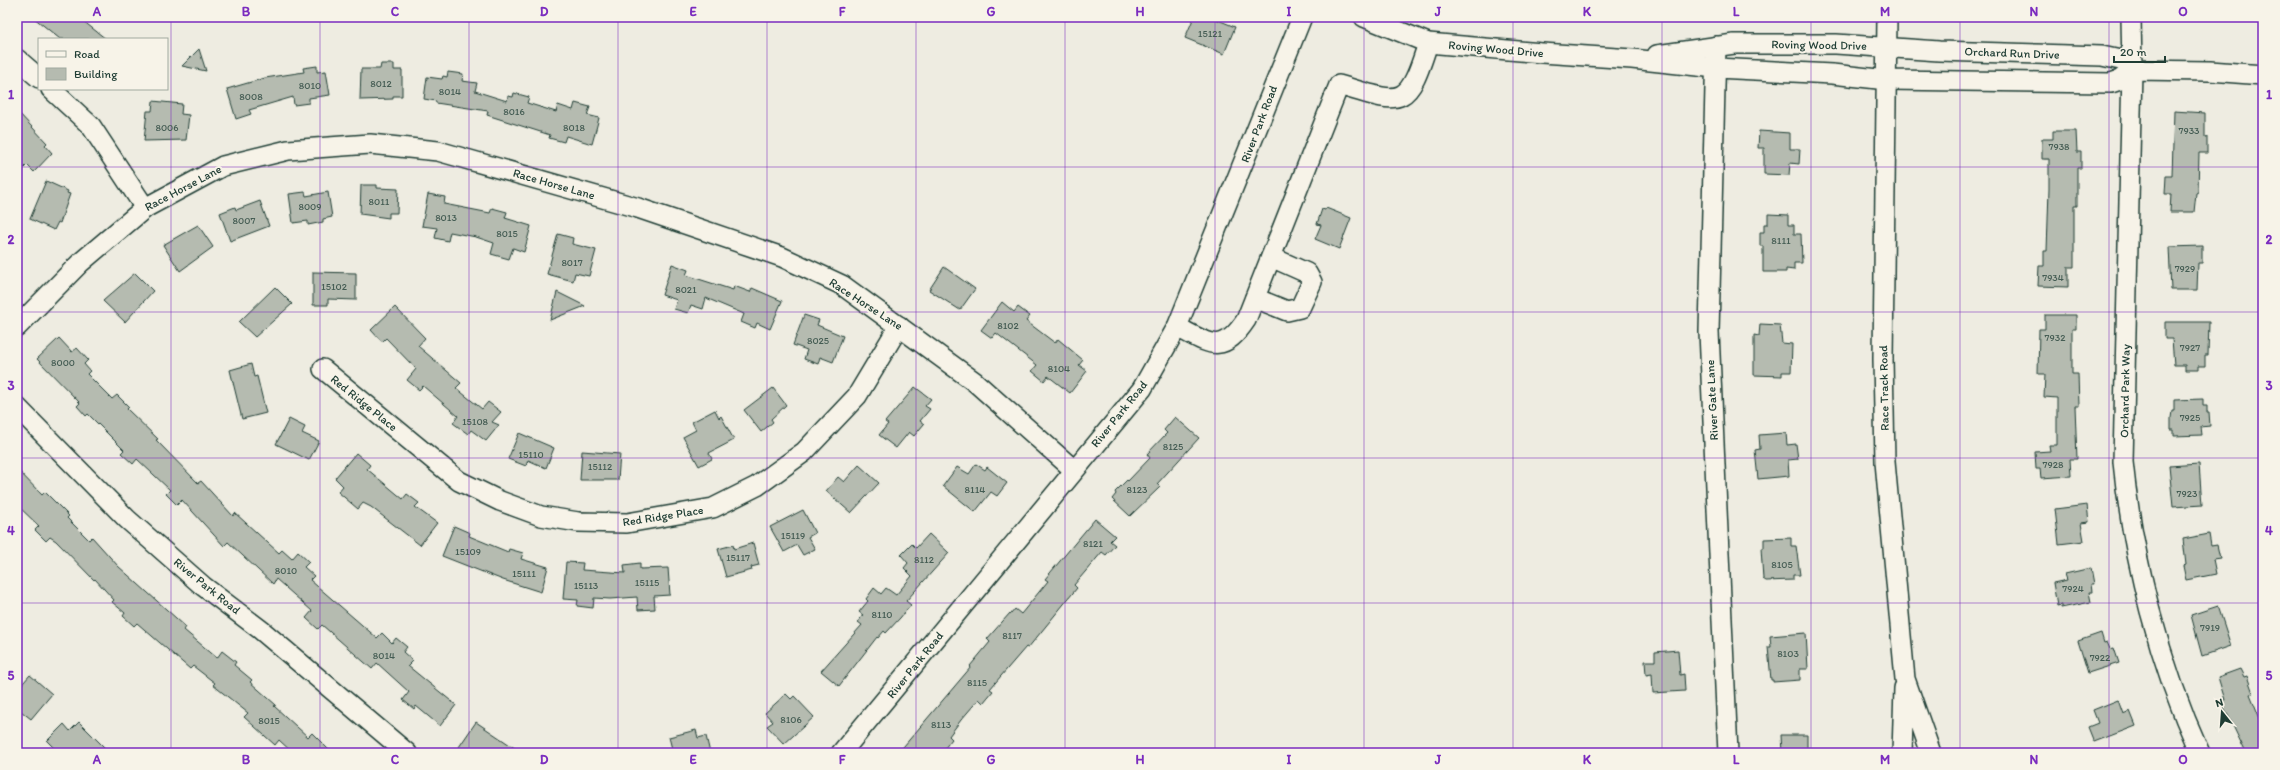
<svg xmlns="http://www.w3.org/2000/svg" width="2280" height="770" viewBox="0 0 2280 770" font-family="Itim,sans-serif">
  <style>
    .building { fill: #b5bbb0; stroke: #1f3d34 }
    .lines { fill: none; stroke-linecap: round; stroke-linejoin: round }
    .minor-casing { stroke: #1f3d34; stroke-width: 22 }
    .minor { stroke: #f7f3e8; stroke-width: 19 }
    .grid { fill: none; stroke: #7b2cbf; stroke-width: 1; stroke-opacity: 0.55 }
    .labels { text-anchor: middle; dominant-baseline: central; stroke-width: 4; stroke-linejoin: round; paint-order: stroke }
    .number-label { font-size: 10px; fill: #445c53 }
    .street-label { font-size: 12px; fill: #1f3d34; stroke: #f7f3e8 }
    .neatline { fill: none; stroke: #7b2cbf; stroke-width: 1.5 }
    .grid-label { font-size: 13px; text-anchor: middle; font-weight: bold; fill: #7b2cbf }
  </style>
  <rect width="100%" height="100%" fill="#eeece1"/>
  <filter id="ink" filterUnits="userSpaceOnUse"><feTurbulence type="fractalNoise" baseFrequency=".025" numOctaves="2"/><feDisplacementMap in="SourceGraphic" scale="8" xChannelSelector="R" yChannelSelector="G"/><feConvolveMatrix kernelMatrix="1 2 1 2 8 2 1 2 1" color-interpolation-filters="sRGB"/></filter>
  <g filter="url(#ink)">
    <g class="building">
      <path d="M33,17H78L106,39H60Z"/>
      <path d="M1194,17H1211L1235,27L1224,54L1185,38Z"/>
      <path d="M199,49L206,71L182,66Z"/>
      <path d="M381,64H394V70H402V96H393V99L360,100L361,69H380Z"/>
      <path d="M317,66V72L326,71L330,95L309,98V103L294,105L293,97L249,110L251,114L236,119L227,89L265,78L304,72L303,68Z"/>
      <path d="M448,72L463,74L462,81L477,83L475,91L507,101L508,96L513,97L514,93L529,97L527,103L556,112L558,105L573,110L575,103L590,107L587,115L599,118L592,144L566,136L564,142L549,138L550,135L487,115L488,111L436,103V101L424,99L427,77L442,79L443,76L447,77Z"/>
      <path d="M153,101L182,104L181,114L189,115L186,140L144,141L147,111H152Z"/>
      <path d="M17,111L47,143L45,145L52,153L34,172L27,165L17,175Z"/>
      <path d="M2174,111L2205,113V137H2207V153H2199L2198,192L2196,193L2194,212H2170L2171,194H2165L2166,176H2172Z"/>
      <path d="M1759,131L1790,133V149H1800L1799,164L1790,163L1789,175L1764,174V148H1758Z"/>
      <path d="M2053,131H2076L2077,152H2081V168H2077V206H2074V267H2068V287L2038,286L2039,266H2044V251H2047L2049,189V159H2042V139H2053Z"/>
      <path d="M46,181L68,191L67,193L70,194L60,223L58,222L54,230L30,219Z"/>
      <path d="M361,185H377V188L398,189L397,213H389V218L360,214Z"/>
      <path d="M305,192L306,196L328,192L332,217L323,219V222L308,225V221L293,223L289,194Z"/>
      <path d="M428,194L445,197L444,204L490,213L492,208L507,212L505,218L531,226L524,252L513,248L509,259L491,254L494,243L476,237L450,232L448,241L435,238L437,228L422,226Z"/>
      <path d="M260,201L269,226L230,241L220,213L235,207L236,210Z"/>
      <path d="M1326,208L1351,218L1339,249L1315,239L1321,225L1317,224L1322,209L1325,210Z"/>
      <path d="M1768,214L1788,215V225H1794V234H1801L1802,263H1794V270L1786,269V272H1763V246H1760V232H1764V224H1768Z"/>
      <path d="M198,225L213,247L180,271L163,245Z"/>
      <path d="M558,234L573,238L572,244L596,250L589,276L575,273L573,281L547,274Z"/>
      <path d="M2202,246V263H2198L2197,290H2171L2169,247Z"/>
      <path d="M672,264L688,270L686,275L733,290L734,286L750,292L752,288L782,301L770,329L757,323L755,328L741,322L744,314L706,298L703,309L691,305L688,313L674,309L677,300L662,295Z"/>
      <path d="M944,267L975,289L960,310L929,290Z"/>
      <path d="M313,272L356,273V300L328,299V305H313Z"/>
      <path d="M135,273L153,291L125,322L103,301Z"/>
      <path d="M275,287L292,304L255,337L239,322Z"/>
      <path d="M557,292L585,306L550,320Z"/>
      <path d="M1002,302L1014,312L1018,307L1030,316L1026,321L1055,343L1058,339L1083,360L1079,365L1087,371L1070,393L1048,376L1044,381L1032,371L1037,365L996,333L992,338L981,330Z"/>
      <path d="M395,307L425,338L418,346L461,383L456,388L482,409L488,402L501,412L492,422L499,425L486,441L471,430L468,434L453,423L458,416L423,386L419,390L407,380L416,369L386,338L382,342L371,330Z"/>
      <path d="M804,315L819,320L817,325L843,336L833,362L820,357L818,364L804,359L807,350L793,345Z"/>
      <path d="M2045,315H2076V329H2072V374H2078L2079,406H2075L2077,459H2070L2071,476L2041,478L2040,469H2036L2035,452L2050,451L2049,445H2057V398L2044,397L2045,374H2038L2039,329H2045Z"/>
      <path d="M2165,322H2209L2208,355H2205V366H2198V370H2185V365H2174L2172,339H2165Z"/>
      <path d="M1760,324L1780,325L1782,343L1792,344L1791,372H1782V376L1754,375V335L1759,336Z"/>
      <path d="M59,338L72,352L77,348L88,360L84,364L90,371L87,374L112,399L117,395L129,407L127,409L158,439L156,440L198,483L201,481L233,516L235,513L279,553L282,550L292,559L298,552L309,562L304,567L314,576L310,580L377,638L382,633L392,643L396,638L407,647L403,652L413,661L408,666L456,705L440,726L416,706L414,709L403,700L409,692L377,663L372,669L322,625L318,629L306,618L312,611L276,579L273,584L228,542L224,546L182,500L177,505L166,494L170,490L137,459L133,464L121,453L124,450L88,414L86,416L77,406L80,403L37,359Z"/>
      <path d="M251,364L254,377L257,376L266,413L242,419L230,370Z"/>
      <path d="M915,387L931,399L925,406L930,409L920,421L924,424L914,436L909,432L896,448L879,435L888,424L885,422Z"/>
      <path d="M773,388L786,405L771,419L773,422L761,432L744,410Z"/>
      <path d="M2203,399V406H2207V412H2209L2210,426L2201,427L2202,435L2174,436V430H2171V418L2172,411H2174V400Z"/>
      <path d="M715,410L719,418L721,416L734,440L709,453L712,459L699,466L683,437L696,430L692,422Z"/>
      <path d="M1175,417L1199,438L1157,484L1160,487L1130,516L1112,499L1116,494L1115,492L1127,480L1128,481L1150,458L1147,454L1167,433L1164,430Z"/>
      <path d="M289,419L305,427L302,433L319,441L309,460L276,444Z"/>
      <path d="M519,433L554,448L546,468L528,460L526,466L508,459Z"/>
      <path d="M1786,433L1787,445L1796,444L1798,459L1788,460L1789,476L1758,479L1755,450L1760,449L1759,435Z"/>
      <path d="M582,451L620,454L618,480H580Z"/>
      <path d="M356,453L370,465L367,469L403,499L407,494L419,503L415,507L437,523L420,545L371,507L363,503L358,509L338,492L343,486L335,478Z"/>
      <path d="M976,464L985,470L987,467L1007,483L997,496L991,492L975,512L943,486L957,467L969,474Z"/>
      <path d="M2199,464L2202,505L2173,507L2169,466Z"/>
      <path d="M859,465L879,483L851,513L826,491L838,477L844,482Z"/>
      <path d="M17,469L42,495L45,492L69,516L67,518L89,540L92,537L118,566L186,627L184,630L217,658L222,651L236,662L234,665L252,680L250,682L276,705L274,706L308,737L312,733L332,753H293L279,740L275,745L244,717L248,713L213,685L215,683L193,666L190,669L137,623L134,626L123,616L125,613L112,602L114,600L95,579L94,580L56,541L50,537L46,541L35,530L39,526L17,505Z"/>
      <path d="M2087,505L2089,522L2081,523L2084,541L2059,544L2055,509Z"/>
      <path d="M803,510L815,533L808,537L815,549L803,555L797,545L784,552L770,527Z"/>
      <path d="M1095,519L1115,536L1110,541L1115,545L1106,555L1102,552L1074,585L1077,588L1028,648L1026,647L1001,676L990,689L993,691L983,703L979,699L961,720L949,736L952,739L941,753H898L971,667L970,666L990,642L987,639L1010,613L1011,614L1015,609L1021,614L1048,581L1045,579Z"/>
      <path d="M454,526L470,533L469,536L508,552L509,549L523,553L521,559L548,567L541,592L503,580L442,556Z"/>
      <path d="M929,534L949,553L906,601L911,605L900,618L886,633L884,631L878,638L877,637L839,686L821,671L862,625L858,622L863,615L859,612L868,601L866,599L874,588L881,594L886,588L896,595L912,576L904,568L908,563L901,555L912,544L916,548Z"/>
      <path d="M2209,534L2211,546L2217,545L2220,558L2213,559L2216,574L2186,580L2183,566L2186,565L2183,539Z"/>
      <path d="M1791,538V546H1796L1800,575H1793V580L1766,581L1763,579L1761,548H1764V539Z"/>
      <path d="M753,543L759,565L751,567L752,570L726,577L718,549L733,545L734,549Z"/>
      <path d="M566,562L583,563L582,570L625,573L624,565L640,563V569L668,568L670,595L654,596L655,609L638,610L637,597L610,599L594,598L593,608L577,606L578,600L563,599Z"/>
      <path d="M2091,568L2094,584H2091L2092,592H2089L2091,602L2061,608V605L2057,606L2053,583L2067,580L2065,574Z"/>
      <path d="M2218,606L2231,646L2202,656L2191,615Z"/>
      <path d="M1806,633L1808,669H1800V680L1773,682V680H1771L1768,647H1771L1770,636Z"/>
      <path d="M2101,633L2104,643L2107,642L2110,649L2114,648L2119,663L2088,673L2078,641Z"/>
      <path d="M1678,650L1680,675L1684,674L1685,691L1653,693L1652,674L1646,675L1645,661H1655V652Z"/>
      <path d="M2240,669L2244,677L2247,676L2253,693L2250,694L2263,726V753H2246L2221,701L2225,700L2218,677Z"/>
      <path d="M30,675L52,694L31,719L17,708V690Z"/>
      <path d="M786,694L791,699L794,696L814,717L784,744L767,726L773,722L765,713Z"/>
      <path d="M2118,700L2123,714L2130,711L2136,726L2094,742L2088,727L2098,723L2093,710Z"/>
      <path d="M79,722L110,753H59L47,741L64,724L70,731Z"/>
      <path d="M476,722L522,753H467L459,747Z"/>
      <path d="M696,730L698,738L706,736L710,753H673L669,737Z"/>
      <path d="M1781,735H1807V753H1782Z"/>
    </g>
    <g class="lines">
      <g class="minor-casing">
        <g id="minor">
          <path d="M1364,17L1428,43L1542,53L1632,59L1716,68L1832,74L1887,80L2111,83L2120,80L2132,70L2210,71L2263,75"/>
          <path d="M1887,17L1883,359L1885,462L1905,679L1931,753"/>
          <path d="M2131,17L2132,70L2123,462C2133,560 2159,663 2200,753"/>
          <path d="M1716,46L1709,332L1728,753"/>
          <path d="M1657,55L1734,44H1836L1939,51L2102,56L2125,61L2132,70"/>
          <path d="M17,59L39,78"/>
          <path d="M51,89L91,126L145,208"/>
          <path d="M1255,298L1287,311L1300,308L1312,282L1307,273L1271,257"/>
          <path d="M17,327L80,263L145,208L223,166L288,150L370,144L438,151L638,208L782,257L842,285L975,382L1074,470"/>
          <path d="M1177,327C1210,344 1222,356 1246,320L1339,85C1402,104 1407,110 1428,43"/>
          <path d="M323,369L459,481L500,501L541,516L578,522L627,523L713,508L757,486L804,452L857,396L899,326"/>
          <path d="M17,407L127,519L203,586L261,630L407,753"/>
          <path d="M841,753L1142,389L1177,327L1302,17"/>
          <path d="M1902,753L1904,688"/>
        </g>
      </g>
      <use href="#minor" class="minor"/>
    </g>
  </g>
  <path class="grid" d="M171,17V753M320,17V753M469,17V753M618,17V753M767,17V753M916,17V753M1065,17V753M1215,17V753M1364,17V753M1513,17V753M1662,17V753M1811,17V753M1960,17V753M2109,17V753M17,167H2263M17,312H2263M17,458H2263M17,603H2263"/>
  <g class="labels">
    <g class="number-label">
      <text x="1210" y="33">15121</text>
      <text x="381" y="83">8012</text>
      <text x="310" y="85">8010</text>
      <text x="450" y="91">8014</text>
      <text x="251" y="96">8008</text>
      <text x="514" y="111">8016</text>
      <text x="167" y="127">8006</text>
      <text x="574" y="127">8018</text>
      <text x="2189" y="130">7933</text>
      <text x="2059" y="146">7938</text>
      <text x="379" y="201">8011</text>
      <text x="310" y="206">8009</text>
      <text x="446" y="217">8013</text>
      <text x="244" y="220">8007</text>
      <text x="507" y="233">8015</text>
      <text x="1781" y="240">8111</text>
      <text x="572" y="262">8017</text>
      <text x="2185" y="268">7929</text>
      <text x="2053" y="277">7934</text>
      <text x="334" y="286">15102</text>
      <text x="686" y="289">8021</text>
      <text x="1008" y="325">8102</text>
      <text x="2055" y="337">7932</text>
      <text x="818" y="340">8025</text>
      <text x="2190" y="347">7927</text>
      <text x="63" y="362">8000</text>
      <text x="1059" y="368">8104</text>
      <text x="2190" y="417">7925</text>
      <text x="475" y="421">15108</text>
      <text x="1173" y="446">8125</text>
      <text x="531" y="454">15110</text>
      <text x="2053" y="464">7928</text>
      <text x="600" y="466">15112</text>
      <text x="975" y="489">8114</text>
      <text x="1137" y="489">8123</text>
      <text x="2187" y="493">7923</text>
      <text x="793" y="535">15119</text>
      <text x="1093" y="543">8121</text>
      <text x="468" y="551">15109</text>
      <text x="738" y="557">15117</text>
      <text x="924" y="559">8112</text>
      <text x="1782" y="564">8105</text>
      <text x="286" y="570">8010</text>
      <text x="524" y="573">15111</text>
      <text x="647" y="582">15115</text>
      <text x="586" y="585">15113</text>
      <text x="2073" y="588">7924</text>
      <text x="882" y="614">8110</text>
      <text x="2210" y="627">7919</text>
      <text x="1012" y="635">8117</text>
      <text x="1788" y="653">8103</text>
      <text x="384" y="655">8014</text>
      <text x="2100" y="657">7922</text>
      <text x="977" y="682">8115</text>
      <text x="791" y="719">8106</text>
      <text x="269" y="720">8015</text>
      <text x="941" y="724">8113</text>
    </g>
    <g class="street-label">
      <text transform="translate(1819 45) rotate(1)">Roving Wood Drive</text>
      <text transform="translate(1496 49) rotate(5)">Roving Wood Drive</text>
      <text transform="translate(2012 53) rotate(2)">Orchard Run Drive</text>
      <text transform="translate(1259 124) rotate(-69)">River Park Road</text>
      <text transform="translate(554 184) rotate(16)">Race Horse Lane</text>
      <text transform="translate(183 188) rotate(-28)">Race Horse Lane</text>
      <text transform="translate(866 304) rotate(33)">Race Horse Lane</text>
      <text transform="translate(1884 388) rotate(-91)">Race Track Road</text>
      <text transform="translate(2125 391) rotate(-89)">Orchard Park Way</text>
      <text transform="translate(1712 400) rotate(-93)">River Gate Lane</text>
      <text transform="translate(364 403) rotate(39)">Red Ridge Place</text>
      <text transform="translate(1119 414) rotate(-51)">River Park Road</text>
      <text transform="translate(663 516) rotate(-9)">Red Ridge Place</text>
      <text transform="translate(207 586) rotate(39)">River Park Road</text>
      <text transform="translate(915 665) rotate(-51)">River Park Road</text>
    </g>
  </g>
  <rect width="2280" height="770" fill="none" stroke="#f7f3e8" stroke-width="44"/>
  <rect x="38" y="38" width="130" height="52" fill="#f7f3e8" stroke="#a1aaa0"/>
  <rect x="46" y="51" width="20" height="6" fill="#f7f3e8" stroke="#a1aaa0"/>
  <text x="74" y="58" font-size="12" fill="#1f3d34">Road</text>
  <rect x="46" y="68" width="20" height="12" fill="#b5bbb0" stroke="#a1aaa0"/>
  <text x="74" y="78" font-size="12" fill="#1f3d34">Building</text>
  <g transform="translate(2222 712) rotate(343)" stroke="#f7f3e8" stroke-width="3" paint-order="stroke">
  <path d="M0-3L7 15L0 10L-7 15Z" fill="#1f3d34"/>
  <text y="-6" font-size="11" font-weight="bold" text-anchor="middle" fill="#1f3d34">N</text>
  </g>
  <path d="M2114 56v6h51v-6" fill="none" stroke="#1f3d34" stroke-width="2"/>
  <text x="2120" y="56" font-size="12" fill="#1f3d34" stroke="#f7f3e8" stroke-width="3" paint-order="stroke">20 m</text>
  <rect x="22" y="22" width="2236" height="726" class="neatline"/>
  <g class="grid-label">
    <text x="97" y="16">A</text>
    <text x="246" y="16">B</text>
    <text x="395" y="16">C</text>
    <text x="544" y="16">D</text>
    <text x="693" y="16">E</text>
    <text x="842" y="16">F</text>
    <text x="991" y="16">G</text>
    <text x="1140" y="16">H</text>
    <text x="1289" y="16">I</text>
    <text x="1438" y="16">J</text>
    <text x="1587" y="16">K</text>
    <text x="1736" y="16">L</text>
    <text x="1885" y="16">M</text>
    <text x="2034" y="16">N</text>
    <text x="2183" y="16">O</text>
    <text x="11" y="99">1</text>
    <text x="2269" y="99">1</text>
    <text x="11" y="244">2</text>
    <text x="2269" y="244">2</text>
    <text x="11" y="390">3</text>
    <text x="2269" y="390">3</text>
    <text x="11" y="535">4</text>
    <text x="2269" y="535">4</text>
    <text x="11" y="680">5</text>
    <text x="2269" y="680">5</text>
    <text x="97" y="764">A</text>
    <text x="246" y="764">B</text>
    <text x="395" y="764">C</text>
    <text x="544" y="764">D</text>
    <text x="693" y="764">E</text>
    <text x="842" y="764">F</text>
    <text x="991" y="764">G</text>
    <text x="1140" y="764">H</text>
    <text x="1289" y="764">I</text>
    <text x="1438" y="764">J</text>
    <text x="1587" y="764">K</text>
    <text x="1736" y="764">L</text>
    <text x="1885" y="764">M</text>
    <text x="2034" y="764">N</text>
    <text x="2183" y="764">O</text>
  </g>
</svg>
